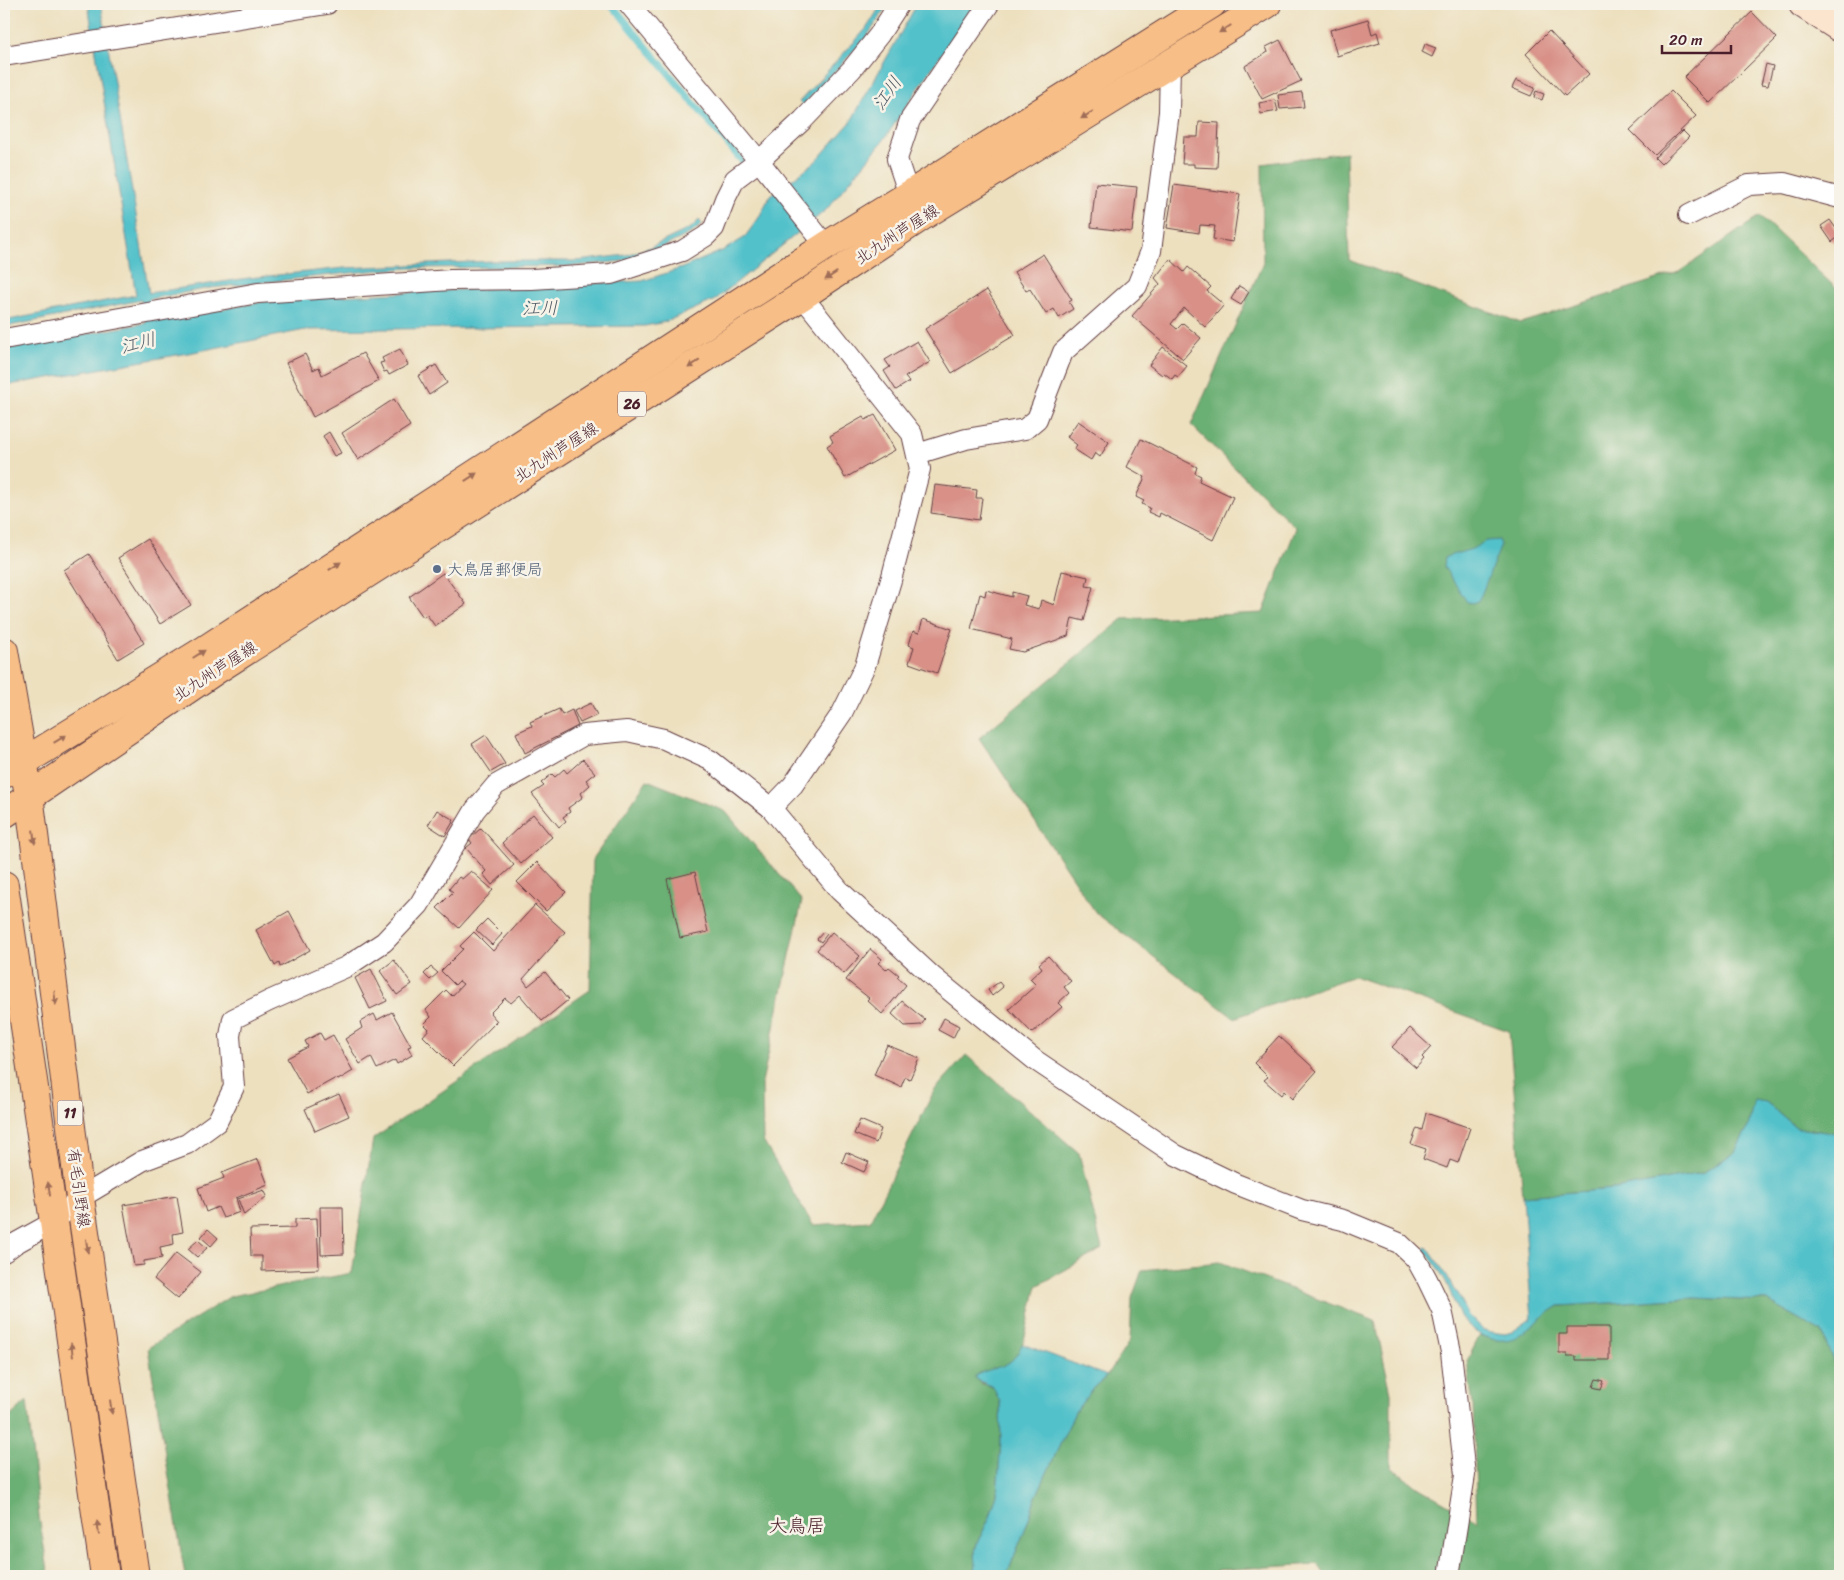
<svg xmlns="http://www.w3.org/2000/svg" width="1844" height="1580" viewBox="0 0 1844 1580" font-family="Sriracha,'Klee One',sans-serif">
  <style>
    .forest { fill: #6baf73; stroke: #5a674f }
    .water { fill: #53c1ca; stroke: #4e707a }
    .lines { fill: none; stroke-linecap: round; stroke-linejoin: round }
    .stream { stroke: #53c1ca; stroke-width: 7 }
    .building { fill: #d89087 }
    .street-casing { stroke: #623c41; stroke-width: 22 }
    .secondary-casing { stroke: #623c41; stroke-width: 30 }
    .primary-casing { stroke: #623c41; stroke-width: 30 }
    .street { stroke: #fff; stroke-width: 20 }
    .secondary { stroke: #fce5cf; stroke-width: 28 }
    .primary { stroke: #f7be87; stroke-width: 28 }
    .oneway { fill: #a06e59 }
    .service-dot { fill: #5c6f8a; stroke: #f7f3e8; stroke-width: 2 }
    .labels { text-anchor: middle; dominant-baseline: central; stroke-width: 5; stroke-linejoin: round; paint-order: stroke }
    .shield { fill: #f7f3e8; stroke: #7e5f64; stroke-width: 1 }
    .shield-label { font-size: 15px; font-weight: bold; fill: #4a1f2b }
    .street-label { font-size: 16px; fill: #4a1f2b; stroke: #f7f3e8 }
    .service-label { font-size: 16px; fill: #4e5e75; stroke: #f7f3e8; text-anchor: start }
    .water-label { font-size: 18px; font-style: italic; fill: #4d5863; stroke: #f7f3e8 }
    .quarter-label { font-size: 19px; fill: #4a1f2b; stroke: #f7f3e8 }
  </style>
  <rect width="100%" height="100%" fill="#f7f3e8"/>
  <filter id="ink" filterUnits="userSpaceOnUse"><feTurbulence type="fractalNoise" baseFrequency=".02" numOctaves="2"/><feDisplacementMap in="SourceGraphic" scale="10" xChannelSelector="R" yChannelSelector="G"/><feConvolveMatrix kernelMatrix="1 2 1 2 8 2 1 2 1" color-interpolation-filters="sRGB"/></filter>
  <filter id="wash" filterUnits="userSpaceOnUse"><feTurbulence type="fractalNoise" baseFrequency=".0096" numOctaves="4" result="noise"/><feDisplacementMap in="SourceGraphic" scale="20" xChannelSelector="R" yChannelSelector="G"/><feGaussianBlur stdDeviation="1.12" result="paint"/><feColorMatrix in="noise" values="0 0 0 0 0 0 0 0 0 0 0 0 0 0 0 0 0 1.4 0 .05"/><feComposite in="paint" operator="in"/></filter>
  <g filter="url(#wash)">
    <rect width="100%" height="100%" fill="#ede0bf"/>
    <g class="forest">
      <path d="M1346,152L1349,260L1521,323L1679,272L1760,216L1838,290L1840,331V1134L1797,1128L1766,1102L1748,1127L1735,1152L1703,1173L1614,1189L1523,1196L1509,1031L1354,976L1234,1018L1096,913L979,738L1123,619L1263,613L1296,528L1191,425L1263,263L1262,164Z"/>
      <path d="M647,780L725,811L802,901L762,1082L763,1141L813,1225L870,1221L934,1091L966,1055L1079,1153L1102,1249L1037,1286C1033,1300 1025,1345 1018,1354C1009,1366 994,1370 980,1373V1383L993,1387L1000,1401L1001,1442L997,1494L990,1517L977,1543L975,1552L976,1565L971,1576H185L148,1348L231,1296L352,1273L373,1139L590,990L593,859Z"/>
      <path d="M1220,1262L1375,1321L1391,1393V1467L1421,1489L1477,1521L1473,1406L1467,1361L1480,1335L1496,1340L1531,1327L1547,1313L1559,1306L1694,1298L1767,1301L1822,1332L1840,1379V1576H1326L1318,1564L1217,1570L1218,1576H1007C1015,1551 1028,1527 1034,1501L1075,1412L1094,1387L1107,1376L1130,1340L1132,1298L1142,1270Z"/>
      <path d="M27,1401L39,1517L49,1576H4V1422Z"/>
    </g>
    <g class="water">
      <path d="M88,4H101L149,293L249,278L345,268L493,261H578L626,255L651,247L691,228L699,220L702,224L693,232L667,245L646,255L622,261L575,266L409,268L368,271L210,288L149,299L154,321L279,299L642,281L682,268L724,250L744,238L758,219L770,196L815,162L850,123L917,4H975L883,141L826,210L715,300L665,322L645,326L305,330L199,351L4,386V349L146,323L141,300L4,327V321L136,295Z"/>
      <path d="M882,4H889L865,39L803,105L799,102L866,29Z"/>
      <path d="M1499,540L1501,545L1482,593L1478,601L1472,603L1467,602L1444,567L1445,557L1472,549L1486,541Z"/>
      <path d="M1754,1100L1766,1102L1797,1128L1840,1134V1379L1822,1332L1767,1301L1694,1298L1559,1306C1543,1315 1532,1328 1516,1337C1497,1346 1474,1335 1462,1319C1454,1307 1452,1293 1445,1280C1439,1269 1431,1259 1424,1249L1427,1247L1446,1274L1454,1290L1458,1293L1468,1315L1482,1329L1490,1332L1505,1334L1512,1332L1532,1318L1523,1196L1614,1189L1703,1173L1735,1152L1748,1127Z"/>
      <path d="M1022,1344L1107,1376L1094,1387L1075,1412L1034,1501C1028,1527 1015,1551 1007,1576H971L976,1565L975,1552L977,1543L990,1517L997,1494L1001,1442L1000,1402L993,1387L975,1379V1376C995,1364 1011,1372 1022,1344Z"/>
    </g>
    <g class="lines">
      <path class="stream" d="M611,4L741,160"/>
    </g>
    <g id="blocks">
      <g class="building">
        <path d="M1752,12L1777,38L1710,103L1684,77Z"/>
        <path d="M1368,19L1372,34L1377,32L1380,43L1337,56L1330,30Z"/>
        <path d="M1549,31L1589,74L1565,96L1526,54Z"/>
        <path d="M1280,40L1301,81L1262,99L1245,66L1268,52L1266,47Z"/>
        <path d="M1425,44L1436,48L1432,57L1422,52Z"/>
        <path d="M1766,64L1773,66L1768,86L1761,85Z"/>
        <path d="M1516,80L1535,88L1531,96L1512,88Z"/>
        <path d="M1536,91L1544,94L1542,100L1534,97Z"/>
        <path d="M1671,91L1696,116L1655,155L1630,130Z"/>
        <path d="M1302,92L1304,107L1280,109L1278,95Z"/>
        <path d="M1275,100L1278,111L1261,114L1259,103Z"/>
        <path d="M1199,122L1219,123L1217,168L1194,167V164H1182L1184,137H1198Z"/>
        <path d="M1683,131L1689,137L1661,164L1655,158Z"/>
        <path d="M1096,183L1137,187L1132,232L1091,227Z"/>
        <path d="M1174,185L1240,194L1233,242L1213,239L1215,226L1200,225L1199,233L1167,228Z"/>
        <path d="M1830,220L1840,234V236L1832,242L1821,226Z"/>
        <path d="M1043,254L1072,300L1069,302L1073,309L1059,318L1054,309L1046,314L1030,289L1026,291L1014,272Z"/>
        <path d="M1170,259L1184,272L1188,267L1211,287L1207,291L1224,305L1205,327L1184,308L1171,324L1177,329L1183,323L1201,338L1183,359L1132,316L1160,284L1155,278Z"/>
        <path d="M1239,286L1249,292L1241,305L1231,299Z"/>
        <path d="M987,290L1015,335L952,373L925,329Z"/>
        <path d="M917,341L930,362L905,377L909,382L896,390L884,371L890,367L885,360Z"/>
        <path d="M1163,347L1187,366L1178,377L1175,375L1172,379L1164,373L1162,375L1149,365Z"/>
        <path d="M400,349L408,365L389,375L387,371L384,372L380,363L384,362L382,358Z"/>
        <path d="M363,353L379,381L313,417L286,363L305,354L313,370L319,367L322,375Z"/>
        <path d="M436,365L447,383L429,395L418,376Z"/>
        <path d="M394,399L410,426L358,460L342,433Z"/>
        <path d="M875,415L895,450L845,478L827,446L833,442L830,436L863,417L865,420Z"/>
        <path d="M1078,421L1109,442L1100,457L1095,453L1091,460L1074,449L1077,445L1067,437Z"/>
        <path d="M329,432L341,453L334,456L323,436Z"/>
        <path d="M1141,439L1197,467L1195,473L1201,476L1199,481L1233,497L1213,540L1160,513L1159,517L1148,512L1150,508L1142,504L1144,501L1136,497L1145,477L1127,467Z"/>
        <path d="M935,485L977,490L976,498H982L979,520L931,513Z"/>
        <path d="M148,539L191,605L160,624L118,558Z"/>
        <path d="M89,554L144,643L118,659L64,570Z"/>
        <path d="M1062,571L1088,577L1086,586L1093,587L1084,621L1072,618L1068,636L1023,652L1009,649L1012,639L971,629L980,594L985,596L986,590L1012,597V592L1027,596L1024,605L1039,609L1041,600L1054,605Z"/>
        <path d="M443,573L466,604L435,626L427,615L423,617L409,597Z"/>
        <path d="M923,619L952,629L937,673L909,663L914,647L909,645L913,631L919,633Z"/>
        <path d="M591,703L597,715L580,723L574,711Z"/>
        <path d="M559,709L562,715L572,710L578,726L525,753L516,733L532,726L530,722Z"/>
        <path d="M486,735L505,764L491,772L472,744Z"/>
        <path d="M583,759L595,773L586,780L590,785L581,793L583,797L568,808L570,812L563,817L566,821L559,827L532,794L544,786L541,783L552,774L555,777L564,769L567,773Z"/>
        <path d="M437,810L454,820L445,836L428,825Z"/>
        <path d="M533,814L552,837L521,864L502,843Z"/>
        <path d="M481,828L514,865L492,885L483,874L486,871L466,848L472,843L469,839Z"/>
        <path d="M537,862L566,892L546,911L517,882Z"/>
        <path d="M471,871L493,890L459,928L437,908L453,892L449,889L459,877L462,879Z"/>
        <path d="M695,872L708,932L680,938L667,879Z"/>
        <path d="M535,905L565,932L523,979L528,986L545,972L568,1000L542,1021L520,995L511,1003L505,998L490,1013L497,1021L453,1066L423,1036L429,1029L424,1024L431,1017L426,1010L446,990L452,996L463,984L459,981L455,985L441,971L463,949L460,946L474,932L493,951Z"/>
        <path d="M289,911L310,950L280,967L279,963L275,966L256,930Z"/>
        <path d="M487,919L502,934L492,945L476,930Z"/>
        <path d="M823,932L827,934L821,942L817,939Z"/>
        <path d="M832,932L860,956L844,974L817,950Z"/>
        <path d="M870,949L882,959L878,963L886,970L889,967L899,975L897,977L906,985L882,1014L867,1000L869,998L846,980Z"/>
        <path d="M1048,956L1071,981L1064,987L1069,993L1058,1003L1062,1007L1032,1033L1009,1009L1036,985L1030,979L1042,968L1039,964Z"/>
        <path d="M394,960L412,984L397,995L380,971Z"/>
        <path d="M431,967L438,973L430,980L424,974Z"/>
        <path d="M371,969L387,1001L370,1009L355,978Z"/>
        <path d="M999,982L1003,987L992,996L988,990Z"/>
        <path d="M902,1001L925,1020L921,1025L905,1026L892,1014Z"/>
        <path d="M392,1012L411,1046L408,1047L412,1055L397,1064L395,1060L377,1069L371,1057L360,1064L345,1039L362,1028L360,1022L374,1014L377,1020Z"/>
        <path d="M944,1018L959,1026L953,1038L938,1030Z"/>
        <path d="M1410,1028L1431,1047L1422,1057L1424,1059L1416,1068L1392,1047Z"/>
        <path d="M320,1033L324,1040L333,1035L353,1071L338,1080L336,1078L307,1094L287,1058L308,1047L305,1041Z"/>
        <path d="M1279,1036L1317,1071L1292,1099L1284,1091L1281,1095L1264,1080L1268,1077L1254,1063Z"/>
        <path d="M887,1045L919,1058L910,1079L905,1077L901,1087L874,1075Z"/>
        <path d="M339,1094L349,1116L315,1131L305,1109Z"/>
        <path d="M1426,1113L1470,1128L1458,1163L1450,1160L1447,1168L1423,1159L1426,1149L1411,1144L1417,1128L1422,1130Z"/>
        <path d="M860,1120L881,1129L876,1143L854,1134Z"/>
        <path d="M846,1152L869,1162L864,1172L842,1162Z"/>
        <path d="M258,1159L268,1185L236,1198L240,1212L223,1218L218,1207L206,1212L198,1188L224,1178L222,1173Z"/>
        <path d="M264,1190L267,1196L244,1215L238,1199Z"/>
        <path d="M177,1196L183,1232L173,1234L174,1244L160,1247L162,1258L144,1261V1265L134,1266L123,1205Z"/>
        <path d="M320,1207H343L344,1254L321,1255Z"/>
        <path d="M317,1218L319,1269L262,1271V1256H251L250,1229L295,1228V1219Z"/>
        <path d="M208,1229L218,1238L211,1246L201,1237Z"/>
        <path d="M198,1240L207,1248L197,1257L188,1249Z"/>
        <path d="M176,1253L201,1272L178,1299L154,1279Z"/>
        <path d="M1567,1327H1609V1360H1576V1356H1567V1353H1559V1334H1567Z"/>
        <path d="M1596,1379L1604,1381L1601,1389L1593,1387Z"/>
      </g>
    </g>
  </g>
  <g filter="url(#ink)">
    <use href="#blocks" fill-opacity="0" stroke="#623c41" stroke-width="1"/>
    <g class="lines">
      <g class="street-casing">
        <g id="street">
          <path d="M629,4L759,161L826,246"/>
          <path d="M4,56L327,4"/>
          <path d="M915,207L909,195L897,159L910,120L989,4"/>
          <path d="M1689,215L1749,185L1784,183L1840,198"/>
          <path d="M4,339L258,293L451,280L532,279L611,274L682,251L706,236L714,228L725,199L735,179L759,161L803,120L852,69L879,35L899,4"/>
          <path d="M917,454L966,439L1025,429L1037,419L1063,352L1137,286L1151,251L1169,112L1170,64"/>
          <path d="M771,808L793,785L842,713L865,666L891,580L920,469L912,434L802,296"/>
          <path d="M4,1252L16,1243L54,1222L80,1198L142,1161L187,1144L217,1122L234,1087L230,1036L233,1019L269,1001L346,967L384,942L419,905L475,810L496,785L584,735L627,731L664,739L710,760L771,808L840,891L933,977L1035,1060L1176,1155L1236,1184L1302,1210L1343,1220L1399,1243L1416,1259L1427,1279L1442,1310L1451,1352L1465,1475L1449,1576"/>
        </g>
      </g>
      <g class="secondary-casing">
        <path id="secondary" d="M1803,4L1840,28"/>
      </g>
      <g class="primary-casing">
        <g id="primary">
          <path d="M4,651L29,795L80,1198L135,1576"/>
          <path d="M4,774L203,651L826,246L909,195L1212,4"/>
          <path d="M4,814L216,670L802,296L921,217L1267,4"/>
          <path d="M4,885L54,1222L105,1576"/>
        </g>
      </g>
      <use href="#street" class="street"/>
      <use href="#secondary" class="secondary"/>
      <use href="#primary" class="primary"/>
    </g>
    <defs><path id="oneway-solid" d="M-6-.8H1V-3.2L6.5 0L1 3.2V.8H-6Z" transform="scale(1.25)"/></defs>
    <g class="oneway">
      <use href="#oneway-solid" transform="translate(1225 29) rotate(148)"/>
      <use href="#oneway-solid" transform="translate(1087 115) rotate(148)"/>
      <use href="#oneway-solid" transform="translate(831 276) rotate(147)"/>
      <use href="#oneway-solid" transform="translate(694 364) rotate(147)"/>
      <use href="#oneway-solid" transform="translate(471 477) rotate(-33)"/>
      <use href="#oneway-solid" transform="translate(335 566) rotate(-33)"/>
      <use href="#oneway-solid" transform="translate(199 654) rotate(-32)"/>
      <use href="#oneway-solid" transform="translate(60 739) rotate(-31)"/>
      <use href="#oneway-solid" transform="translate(34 837) rotate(83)"/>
      <use href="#oneway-solid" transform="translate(55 998) rotate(83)"/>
      <use href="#oneway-solid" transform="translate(49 1189) rotate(-99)"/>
      <use href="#oneway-solid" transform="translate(87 1246) rotate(82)"/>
      <use href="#oneway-solid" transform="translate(72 1350) rotate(-98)"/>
      <use href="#oneway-solid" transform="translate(111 1407) rotate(82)"/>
      <use href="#oneway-solid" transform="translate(98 1528) rotate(-98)"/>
    </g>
  </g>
  <circle class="service-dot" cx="437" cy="569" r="5"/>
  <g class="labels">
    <g class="shield">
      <rect x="618" y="391.5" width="28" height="25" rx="4"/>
      <rect x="57.5" y="1100.5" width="25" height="25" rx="4"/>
    </g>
    <g class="shield-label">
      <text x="632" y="404">26</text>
      <text x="70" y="1113">11</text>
    </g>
    <g class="street-label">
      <text transform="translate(897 234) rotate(-33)">北九州芦屋線</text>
      <text transform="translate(556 452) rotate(-33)">北九州芦屋線</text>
      <text transform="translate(215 671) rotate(-33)">北九州芦屋線</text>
      <text transform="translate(79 1188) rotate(82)">有毛引野線</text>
    </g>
    <g class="service-label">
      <text x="447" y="569">大鳥居郵便局</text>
    </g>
    <g class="water-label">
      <text transform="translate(887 93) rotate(-55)">江川</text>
      <text transform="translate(540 308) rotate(-1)">江川</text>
      <text transform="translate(138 343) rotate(-14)">江川</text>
    </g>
    <g class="quarter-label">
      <text x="797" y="1525">大鳥居</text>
    </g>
  </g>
  <rect width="1844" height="1580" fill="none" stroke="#f7f3e8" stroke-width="20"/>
  <path d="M1662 45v8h69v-8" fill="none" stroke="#4a1f2b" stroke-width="2.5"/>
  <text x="1669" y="45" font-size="15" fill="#4a1f2b" stroke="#f7f3e8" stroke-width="4" paint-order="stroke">20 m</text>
</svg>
